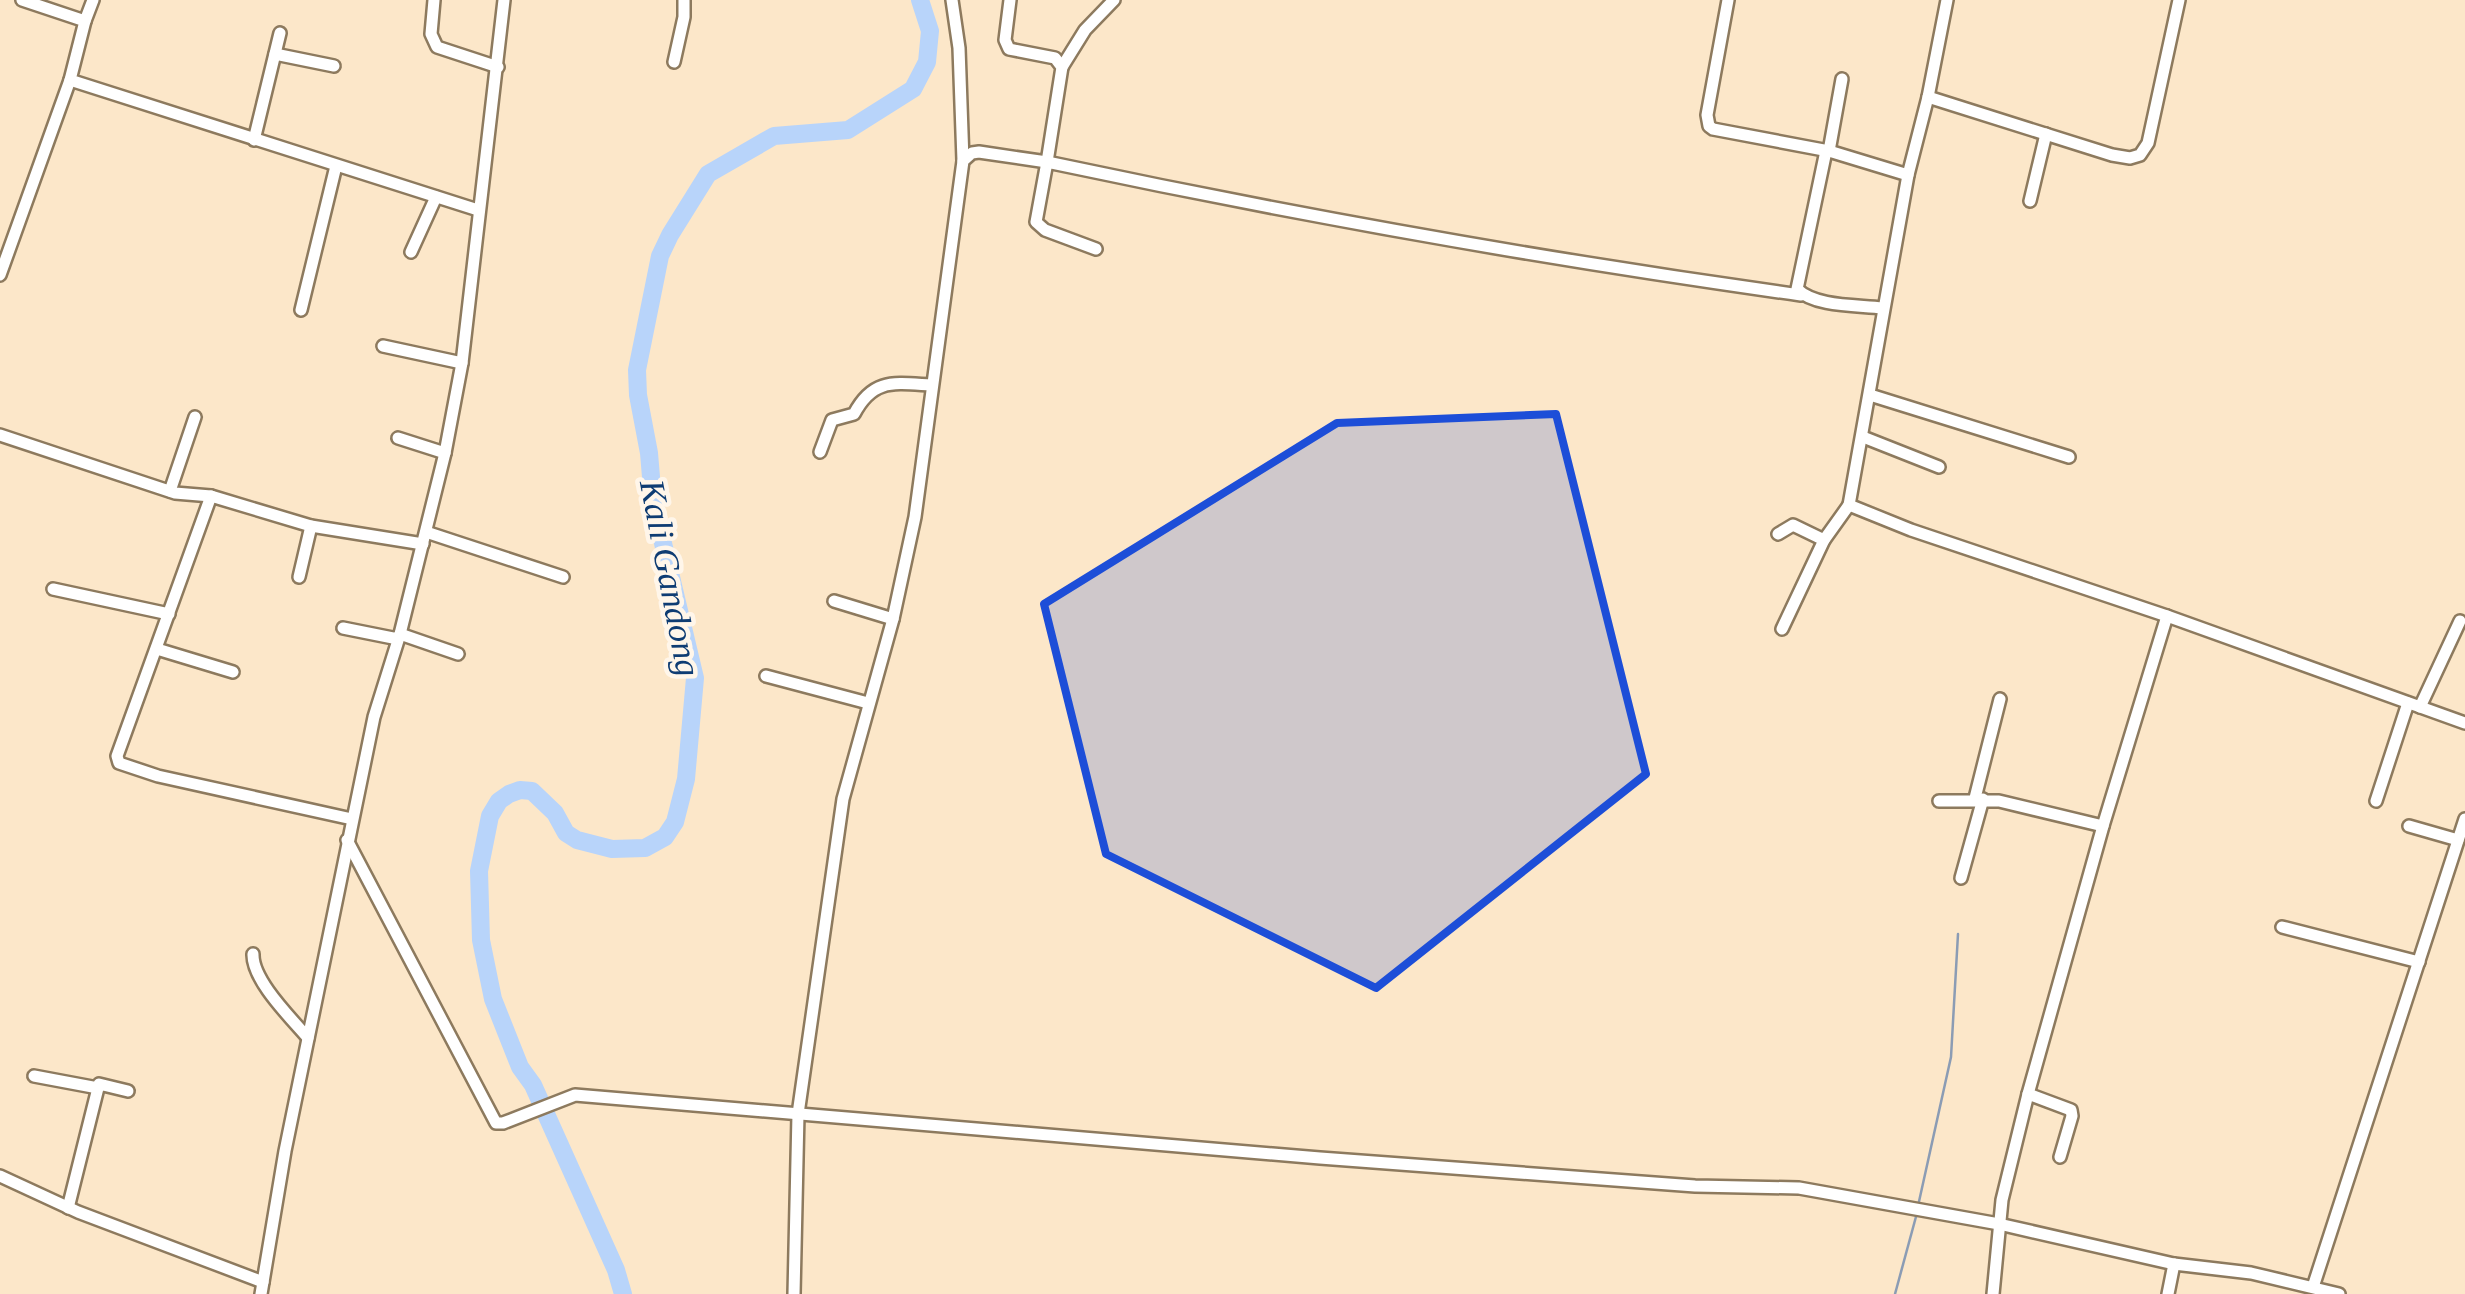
<svg xmlns="http://www.w3.org/2000/svg" width="2465" height="1294" viewBox="0 0 2465 1294" font-family="Georgia,serif">
  <style>
    .lines { fill: none; stroke-linecap: round; stroke-linejoin: round }
    .stream { stroke: #8b9cb4; stroke-width: 2.5 }
    .river { stroke: #b8d4fa; stroke-width: 18 }
    .street-casing { stroke: #8d7a5e; stroke-width: 16 }
    .street { stroke: #fff; stroke-width: 11 }
    .marked { fill: #1d4ed8; fill-opacity: 0.2; stroke: #1d4ed8; stroke-width: 8; stroke-linejoin: round }
    .labels { text-anchor: middle; dominant-baseline: central; stroke-width: 9; stroke-linejoin: round; paint-order: stroke }
    .water-label { font-size: 35px; font-style: italic; fill: #0e3c73; stroke: #fff6ea }
  </style>
  <rect width="100%" height="100%" fill="#fce7c9"/>
  <g class="lines">
    <g class="stream">
      <path d="M1918,1206L1951,1057L1958,934"/>
      <path d="M1895,1294L1917,1213"/>
    </g>
    <path class="river" d="M623,1294L616,1270L533,1085L520,1067L493,999L481,940L479,871L490,816L499,801L509,794L520,790L532,791L555,813L566,833L577,840L612,849L645,848L665,837L675,822L686,779L695,678L653,501L649,453L638,395L637,370L660,256L670,235L708,174L774,136L848,130L913,89L927,62L930,31L920,0"/>
    <g class="street-casing">
      <g id="street">
        <path d="M22,0L85,21L70,80L478,210"/>
        <path d="M434,0L431,34L437,47L498,67"/>
        <path d="M952,0L959,48L963,161"/>
        <path d="M1728,0L1707,115L1709,126L1713,129L1829,151L1908,175"/>
        <path d="M1947,0L1928,97L1908,175L1849,505L1911,530L2167,616L2465,723"/>
        <path d="M85,21L93,0"/>
        <path d="M275,54L334,66"/>
        <path d="M674,62L684,17V0"/>
        <path d="M1062,67L1085,30L1114,0"/>
        <path d="M1928,97L2112,155L2130,158L2140,155L2148,143L2179,0"/>
        <path d="M254,140L280,33"/>
        <path d="M1826,151L1797,289C1815,307 1857,305 1882,308"/>
        <path d="M1829,151L1842,79"/>
        <path d="M2030,201L2046,134"/>
        <path d="M1096,249L1045,230L1036,222L1047,162C1296,215 1548,260 1801,295"/>
        <path d="M411,252L436,197"/>
        <path d="M0,275L70,80"/>
        <path d="M301,310L336,166"/>
        <path d="M383,346L462,363"/>
        <path d="M1870,395L2069,457"/>
        <path d="M0,435L175,493L211,496L311,526L423,544"/>
        <path d="M1863,437L1939,467"/>
        <path d="M398,438L445,453"/>
        <path d="M820,452L832,420L854,414C873,378 894,383 931,385"/>
        <path d="M170,491L195,417"/>
        <path d="M211,496L117,756L119,763L158,776L352,819"/>
        <path d="M426,532L563,577"/>
        <path d="M1778,534L1793,525L1824,540"/>
        <path d="M299,577L311,526"/>
        <path d="M53,589L169,614"/>
        <path d="M834,601L893,619"/>
        <path d="M343,628L398,639"/>
        <path d="M1782,629L1824,540L1849,505"/>
        <path d="M400,634L458,654"/>
        <path d="M157,649L233,672"/>
        <path d="M766,676L868,703"/>
        <path d="M2420,707L2460,621"/>
        <path d="M1975,798L2000,699"/>
        <path d="M1939,801H1999L2103,826"/>
        <path d="M2376,801L2408,703"/>
        <path d="M2409,826L2458,840"/>
        <path d="M347,840L496,1123H503L575,1095L1320,1158L1695,1186L1799,1188L1999,1224L2174,1264L2251,1273L2339,1294"/>
        <path d="M1961,878L1983,799"/>
        <path d="M2282,927L2419,962"/>
        <path d="M253,954C252,980 291,1018 308,1038"/>
        <path d="M34,1076L98,1088"/>
        <path d="M2028,1094L2071,1110L2072,1116L2060,1157"/>
        <path d="M0,1176L78,1212L263,1282"/>
        <path d="M68,1208L99,1084L128,1091"/>
        <path d="M2313,1287L2465,819"/>
        <path d="M261,1294L285,1151L374,717L400,634L445,453L462,363L504,0"/>
        <path d="M794,1294L798,1114L843,799L893,619L915,517L963,161L972,153L979,152L1047,162L1062,67L1055,58L1009,49L1005,40L1010,0"/>
        <path d="M1993,1294L2002,1200L2028,1094L2103,826L2167,616"/>
        <path d="M2168,1294L2174,1264"/>
      </g>
    </g>
    <use href="#street" class="street"/>
  </g>
  <path class="marked" d="M1556,414L1646,774L1376,988L1106,854L1044,604L1337,423Z"/>
  <g class="labels">
    <g class="water-label">
      <text transform="translate(670 578) rotate(79)">Kali Gandong</text>
    </g>
  </g>
</svg>
